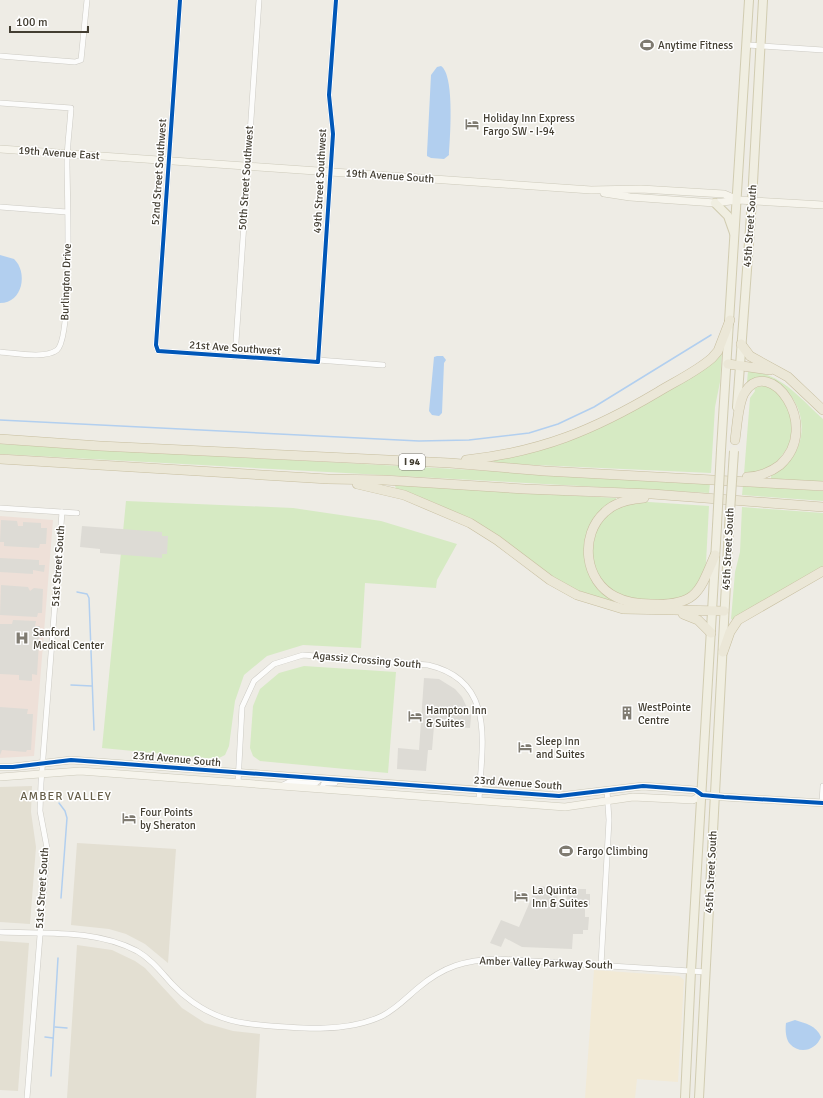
<svg xmlns="http://www.w3.org/2000/svg" width="823" height="1098" viewBox="0 0 823 1098" font-family="Signika,sans-serif">
  <style>
    .residential { fill: #e3dfd2 }
    .commercial { fill: #f2ead6 }
    .medical { fill: #eee0d8 }
    .green { fill: #d6eac3 }
    .parking { fill: #dddbd5 }
    .water { fill: #b2cfef }
    .lines { fill: none; stroke-linecap: round; stroke-linejoin: round }
    .stream { stroke: #b2cfef; stroke-width: 1.5 }
    .street-casing { stroke: #cccac3; stroke-width: 6 }
    .secondary-casing { stroke: #cdcabb; stroke-width: 8 }
    .primary-casing { stroke: #d1ccb1; stroke-width: 10 }
    .highway-casing { stroke: #c7be9f; stroke-width: 10 }
    .street { stroke: #fcfcfb; stroke-width: 5 }
    .secondary { stroke: #f6f4ec; stroke-width: 7 }
    .primary { stroke: #f0eee1; stroke-width: 8 }
    .highway { stroke: #ebe7d7; stroke-width: 9 }
    .primary-bridge-casing { stroke: #d1ccb1; stroke-width: 10; stroke-linecap: butt }
    .primary-bridge { stroke: #f0eee1; stroke-width: 8 }
    .cycleway-casing { stroke: #fff; stroke-width: 6 }
    .cycleway { stroke: #0057b8; stroke-width: 4 }
    .labels { text-anchor: middle; dominant-baseline: central; stroke-width: 3; stroke-linejoin: round; paint-order: stroke }
    .shield { fill: #fff; stroke: #7b7870; stroke-width: 1 }
    .shield-label { font-size: 10px; font-weight: bold; fill: #433e32 }
    .poi-label { font-size: 11px; fill: #433e32; stroke: #fff; text-anchor: start }
    .street-label { font-size: 11px; fill: #433e32; stroke: #fff }
    .neighbourhood-label { font-size: 12px; letter-spacing: 1px; fill: #665e49; stroke: #fff }
  </style>
  <rect width="100%" height="100%" fill="#eeece5"/>
  <g class="residential">
    <path d="M32,786L31,812L36,847L30,924L0,922V787Z"/>
    <path d="M77,843L176,849L168,963L145,944L126,934L109,929L71,925Z"/>
    <path d="M0,941L29,943L18,1091L0,1090Z"/>
    <path d="M77,945L112,950L135,961L145,968L182,1008L205,1023L233,1031L260,1034L256,1098H67Z"/>
  </g>
  <path class="commercial" d="M594,970L679,976L684,980L678,1082L637,1079L635,1098H585Z"/>
  <path class="medical" d="M0,516L53,520L34,756L0,758Z"/>
  <g class="green">
    <path d="M722,351L720,382L715,407L711,473L494,463L493,459L559,445L605,425Z"/>
    <path d="M748,371C780,372 801,399 823,419V482L771,479V475C778,470 786,466 792,458C811,431 801,394 771,380L749,384L747,382Z"/>
    <path d="M767,385L788,400L794,438C778,461 775,471 744,474L750,398L755,391L754,388Z"/>
    <path d="M0,444L710,483L709,493L0,454Z"/>
    <path d="M395,485L616,498V501C590,514 591,530 585,556L617,601L616,604L586,596L554,579L470,519L435,503L396,490Z"/>
    <path d="M743,485L823,491V501L742,495Z"/>
    <path d="M126,501L293,508L381,521L457,544L437,580L436,588L365,583L361,648L303,645L267,656L244,675L235,701L229,746L225,755L217,759L102,748Z"/>
    <path d="M634,501L709,506L706,563L704,573L697,590L673,602H651L625,598L605,585L595,569L591,553L597,528L611,511Z"/>
    <path d="M742,507L823,513V567L733,620L731,619L735,572L740,552Z"/>
    <path d="M304,666L396,672L388,773L260,761L253,756L250,748L253,706L260,689L279,673Z"/>
  </g>
  <g class="parking">
    <path d="M1,520L17,521L18,526H23V522L41,523V528H47L46,544H40L39,548L4,546V542H0Z"/>
    <path d="M82,526L162,532V536H168L167,554H162V558L100,553V549L80,547Z"/>
    <path d="M0,558L39,560V565H45L44,572L33,570V574L0,572Z"/>
    <path d="M1,585L28,587L30,591L34,588L43,589L42,613H38L37,617L0,615Z"/>
    <path d="M13,620L36,621L35,626H40L37,675L32,674V681L19,680V675L0,674V624H12Z"/>
    <path d="M424,678L439,679L455,689L462,697L471,716L470,728L434,726L432,750H428L426,771L397,769L398,748L419,750Z"/>
    <path d="M0,707L28,709L27,714H33L31,750H27L26,752L2,750L0,755Z"/>
    <path d="M539,886L546,887V891H558L557,902L566,903L567,892L574,893L575,889H586V894H590V905L585,906V917H589L588,930H583V934H573L572,949L522,947L505,938L501,947L490,943L501,920L519,927L535,890H539Z"/>
  </g>
  <g class="water">
    <path d="M441,66C455,75 450,139 449,155L444,159L431,158L427,156V153L431,75L437,67Z"/>
    <path d="M0,255L14,259C28,272 23,303 0,303Z"/>
    <path d="M437,356H443L446,360L444,363L442,413L439,416L432,415L429,411L434,357Z"/>
    <path d="M795,1020C805,1023 817,1026 821,1037C816,1050 800,1055 790,1044C786,1040 785,1030 786,1023Z"/>
  </g>
  <g class="lines">
    <g class="stream">
      <path d="M0,420L419,441L469,440L529,433L558,424L594,407L711,335"/>
      <path d="M77,592L87,594L89,598L94,730"/>
      <path d="M71,685L92,686"/>
      <path d="M59,803L65,811L67,818L61,898"/>
      <path d="M55,1027L67,1028"/>
      <path d="M45,1037L53,1038"/>
      <path d="M51,1076L58,958"/>
    </g>
    <g class="street-casing">
      <g id="street">
        <path d="M180,0L156,345L158,351L318,362L333,134L329,95L336,0"/>
        <path d="M747,45L823,50"/>
        <path d="M0,56L75,62L81,60L87,0"/>
        <path d="M0,103L71,108C70,126 67,145 67,163C67,191 73,337 57,350C46,359 14,353 0,352"/>
        <path d="M0,207L67,212"/>
        <path d="M235,357L259,0"/>
        <path d="M318,360L383,365"/>
        <path d="M0,508L77,513"/>
        <path d="M238,783L242,707L254,681L274,664L303,655L428,665C498,681 481,747 479,801"/>
        <path d="M281,786L289,782L316,783L320,779"/>
        <path d="M321,789L324,783H335"/>
        <path d="M822,803L823,786"/>
        <path d="M0,932C45,934 96,929 137,951C151,959 161,972 172,984C194,1007 219,1021 251,1024C292,1028 344,1034 382,1016C396,1009 406,998 418,988C444,966 465,960 498,959L706,972"/>
        <path d="M601,965L609,820L607,790"/>
        <path d="M27,1098L47,848L40,811L41,783L62,512"/>
      </g>
    </g>
    <g class="secondary-casing">
      <g id="secondary">
        <path d="M0,149L591,190L641,189L724,194L738,200"/>
        <path d="M604,193L630,197L715,203L738,200L823,205"/>
        <path d="M0,767H13L71,760L559,796L643,786L695,790L702,795L724,797L823,803"/>
        <path d="M0,777L80,771L565,807L633,797L693,800L702,795"/>
      </g>
    </g>
    <g class="primary-casing">
      <g id="primary">
        <path d="M715,203L728,216L734,233"/>
        <path d="M737,407L752,201L763,0"/>
        <path d="M721,450L749,0"/>
        <path d="M685,1098L691,971L717,526"/>
        <path d="M699,1098L729,527"/>
      </g>
    </g>
    <g class="highway-casing">
      <g id="highway">
        <path d="M741,344L750,356L788,377L823,410"/>
        <path d="M728,364L770,370"/>
        <path d="M0,439L100,446L450,463L545,471L823,486"/>
        <path d="M735,440C737,427 738,402 745,392C769,354 823,426 780,465C771,472 758,477 747,477"/>
        <path d="M0,459L328,479L384,480L525,489L652,494L823,507"/>
        <path d="M466,460C541,452 594,430 658,392C676,381 696,372 712,358L718,351L730,320"/>
        <path d="M357,484L404,495L470,523L497,540L550,580L577,595L623,609L724,611"/>
        <path d="M644,498C630,499 615,502 605,512C579,535 584,582 616,597C627,603 638,604 651,604C696,606 699,593 715,555"/>
        <path d="M683,614L698,620L711,633"/>
        <path d="M723,652L730,632L738,620L823,571"/>
      </g>
    </g>
    <use href="#street" class="street"/>
    <use href="#secondary" class="secondary"/>
    <use href="#primary" class="primary"/>
    <use href="#highway" class="highway"/>
    <g class="primary-bridge-casing">
      <g id="primary-bridge">
        <path d="M717,526L721,450"/>
        <path d="M729,527L734,451"/>
      </g>
    </g>
    <use href="#primary-bridge" class="primary-bridge"/>
    <g class="cycleway-casing">
      <g id="cycleway">
        <path d="M180,0L156,345L158,351L318,362L333,134L329,95L336,0"/>
        <path d="M0,767H13L71,760L559,796L643,786L695,790L702,795L724,797L823,803"/>
      </g>
    </g>
    <use href="#cycleway" class="cycleway"/>
  </g>
  <defs>
    <g id="stadium-bare" transform="scale(1.08)"><path d="M0-5a6.5 5 0 1 0 0 10a6.5 5 0 1 0 0-10ZM-3.5-1.8h7v3.6h-7Z" fill="#7f7b71" stroke="#fff" stroke-width="2.5" paint-order="stroke"/></g>
    <g id="hotel-bare" transform="scale(1.08)"><path d="M-6-4.5h1.5V1H6V5H4.5V3h-9V5H-6ZM-4 0a1.8 1.8 0 1 1 3.6 0ZM.5 0V-2.5h3Q6-2.5 6 0Z" fill="#7f7b71" stroke="#fff" stroke-width="2.5" paint-order="stroke"/></g>
    <g id="hospital-bare" transform="scale(1.08)"><path d="M-5-5h3v3.5h4V-5h3V5h-3V1.5h-4V5h-3Z" fill="#7f7b71" stroke="#fff" stroke-width="2.5" paint-order="stroke"/></g>
    <g id="building-bare" transform="scale(1.08)"><path d="M-4-6H4V6H1V3H-1V6H-4ZM-2.5-4.3h1.7v1.8h-1.7ZM.8-4.3h1.7v1.8H.8ZM-2.5-1h1.7V.8h-1.7ZM.8-1h1.7V.8H.8Z" fill="#7f7b71" stroke="#fff" stroke-width="2.5" paint-order="stroke"/></g>
  </defs>
  <g fill-rule="evenodd">
    <use href="#stadium-bare" x="647" y="45"/>
    <use href="#hotel-bare" x="472" y="124"/>
    <use href="#hospital-bare" x="22" y="638"/>
    <use href="#building-bare" x="627" y="713"/>
    <use href="#hotel-bare" x="415" y="716"/>
    <use href="#hotel-bare" x="525" y="747"/>
    <use href="#hotel-bare" x="129" y="818"/>
    <use href="#stadium-bare" x="566" y="851"/>
    <use href="#hotel-bare" x="521" y="896"/>
  </g>
  <g class="labels">
    <rect class="shield" x="399" y="454" width="26" height="16" rx="3"/>
    <g class="shield-label">
      <text x="412" y="462">I 94</text>
    </g>
    <g class="poi-label">
      <text x="658" y="45">Anytime Fitness</text>
      <text x="483" y="118">Holiday Inn Express<tspan x="483" dy="13">Fargo SW - I-94</tspan></text>
      <text x="33" y="632">Sanford<tspan x="33" dy="13">Medical Center</tspan></text>
      <text x="638" y="707">WestPointe<tspan x="638" dy="13">Centre</tspan></text>
      <text x="426" y="710">Hampton Inn<tspan x="426" dy="13">&amp; Suites</tspan></text>
      <text x="536" y="741">Sleep Inn<tspan x="536" dy="13">and Suites</tspan></text>
      <text x="140" y="812">Four Points<tspan x="140" dy="13">by Sheraton</tspan></text>
      <text x="577" y="851">Fargo Climbing</text>
      <text x="532" y="890">La Quinta<tspan x="532" dy="13">Inn &amp; Suites</tspan></text>
    </g>
    <g class="street-label">
      <text transform="translate(59 153) rotate(4)">19th Avenue East</text>
      <text transform="translate(159 172) rotate(-86)">52nd Street Southwest</text>
      <text transform="translate(390 176) rotate(4)">19th Avenue South</text>
      <text transform="translate(246 178) rotate(-86)">50th Street Southwest</text>
      <text transform="translate(320 181) rotate(-87)">49th Street Southwest</text>
      <text transform="translate(750 226) rotate(-86)">45th Street South</text>
      <text transform="translate(66 282) rotate(-88)">Burlington Drive</text>
      <text transform="translate(235 348) rotate(4)">21st Ave Southwest</text>
      <text transform="translate(728 549) rotate(-87)">45th Street South</text>
      <text transform="translate(58 566) rotate(-86)">51st Street South</text>
      <text transform="translate(367 660) rotate(5)">Agassiz Crossing South</text>
      <text transform="translate(177 759) rotate(5)">23rd Avenue South</text>
      <text transform="translate(518 783) rotate(4)">23rd Avenue South</text>
      <text transform="translate(711 872) rotate(-87)">45th Street South</text>
      <text transform="translate(42 888) rotate(-86)">51st Street South</text>
      <text transform="translate(546 963) rotate(2)">Amber Valley Parkway South</text>
    </g>
    <g class="neighbourhood-label">
      <text x="66" y="796">AMBER VALLEY</text>
    </g>
  </g>
  <path d="M10 26v6h78v-6" fill="none" stroke="#433e32" stroke-width="2"/>
  <text x="16" y="26" font-size="12" fill="#433e32" stroke="#ffffff" stroke-width="3" paint-order="stroke">100 m</text>
</svg>
